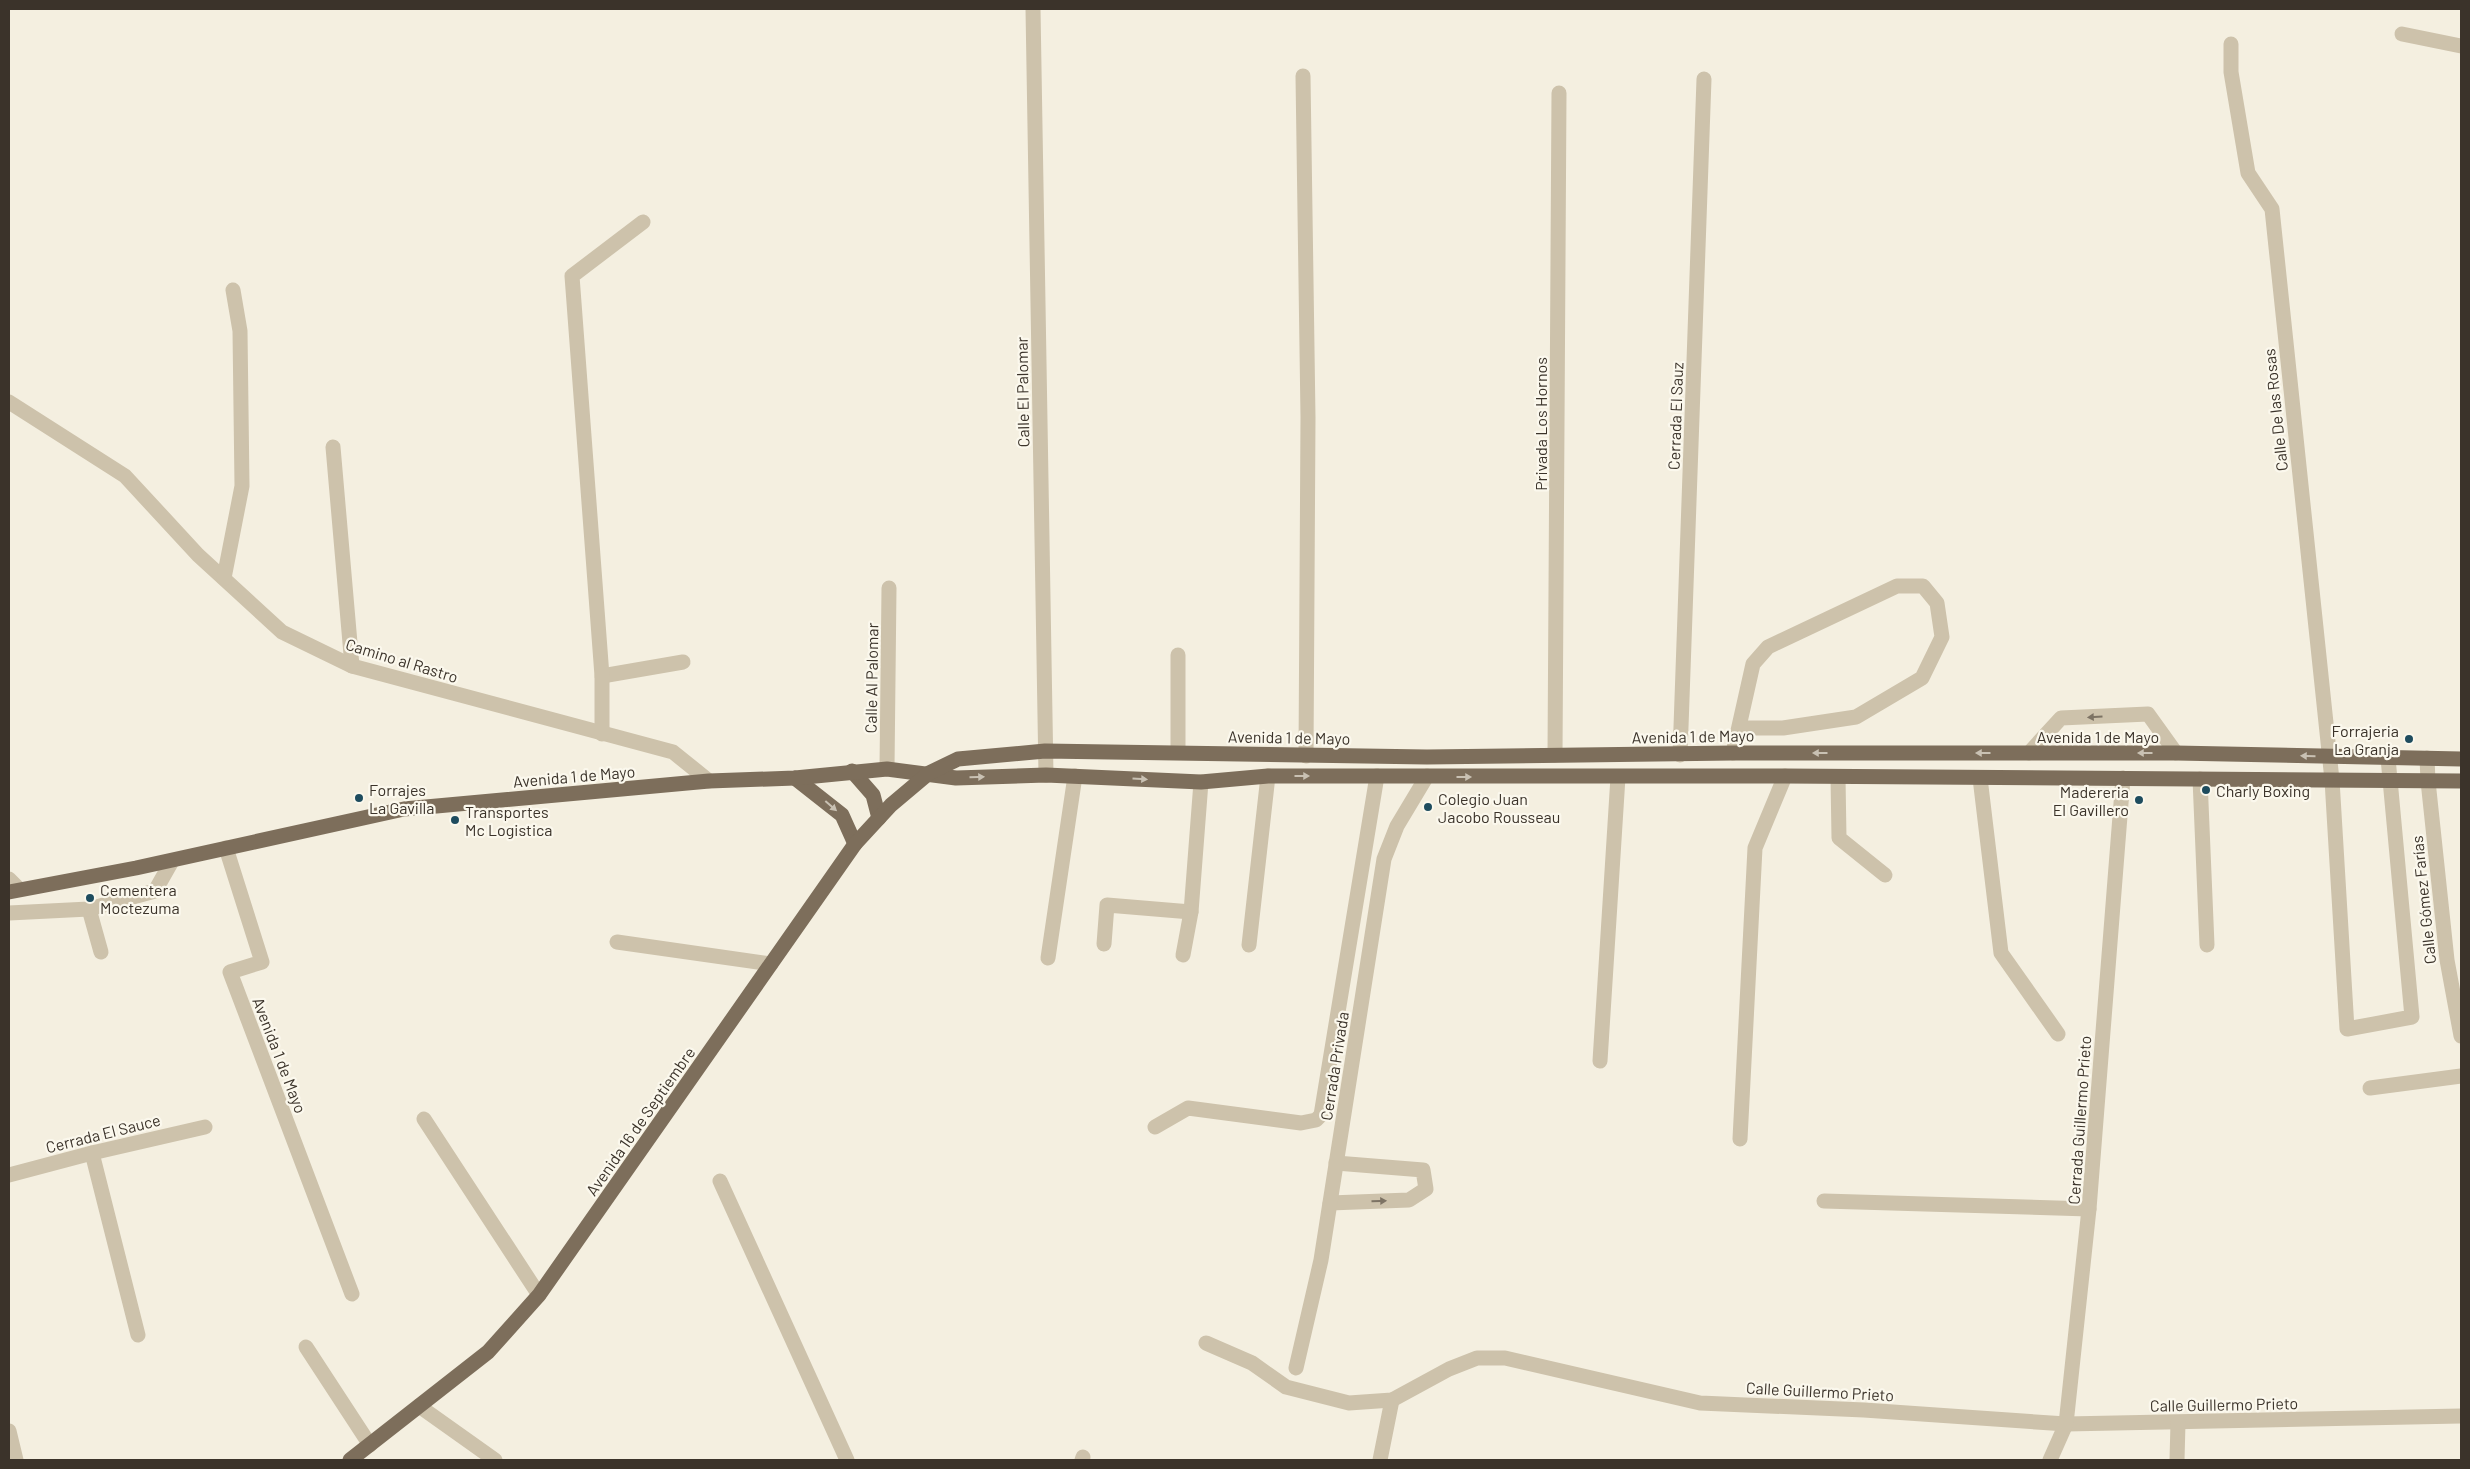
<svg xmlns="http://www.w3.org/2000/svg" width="2470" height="1469" viewBox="0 0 2470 1469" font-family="Barlow,sans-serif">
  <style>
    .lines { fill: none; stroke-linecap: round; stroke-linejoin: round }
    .minor { stroke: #cdc2ab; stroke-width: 15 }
    .major { stroke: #7d6e5b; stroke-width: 15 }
    .oneway { fill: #7d7364 }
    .oneway2 { fill: #c9c1b3 }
    .poi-dot { fill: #1e4c5e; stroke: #fbf8ed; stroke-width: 2 }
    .labels { text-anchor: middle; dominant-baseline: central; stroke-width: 4.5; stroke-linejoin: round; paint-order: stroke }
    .street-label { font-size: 16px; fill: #3b332a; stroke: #fbf8ed }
    .poi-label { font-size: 16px; fill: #3b332a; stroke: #fbf8ed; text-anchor: start }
  </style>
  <rect width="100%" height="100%" fill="#f4efe0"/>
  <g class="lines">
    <g class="minor">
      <path d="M1033,9L1046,775"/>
      <path d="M2402,34L2461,46"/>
      <path d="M2231,44V72L2248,173L2272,209L2332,780L2347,1029L2412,1017L2388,758"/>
      <path d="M1303,76L1308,417L1306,756"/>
      <path d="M9,402L125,476L198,555L282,632L352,666L673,752L709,781"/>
      <path d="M333,447L352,666"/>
      <path d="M224,578L242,486L240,331L233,290"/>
      <path d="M602,676L683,662"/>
      <path d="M602,734V676L572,276L643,222"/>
      <path d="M1178,752V655"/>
      <path d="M1733,753L1753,664L1768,647L1897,586H1923L1937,603L1942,637L1922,678L1856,717L1783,728H1739"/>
      <path d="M2029,753L2061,718L2148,714L2176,753"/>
      <path d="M1555,755L1559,93"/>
      <path d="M1680,755L1704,79"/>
      <path d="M2427,758L2428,781L2447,960L2461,1036"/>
      <path d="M887,769L889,588"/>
      <path d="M1838,777L1839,838L1885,875"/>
      <path d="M1980,778L2001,953L2058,1034"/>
      <path d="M2200,779L2207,945"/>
      <path d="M226,848L262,962L230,972L352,1294"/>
      <path d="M9,879L18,888"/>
      <path d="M89,909L101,952"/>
      <path d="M9,913L89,909L155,891L172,861"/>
      <path d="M617,942L771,964"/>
      <path d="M1104,944L1107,905L1191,912"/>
      <path d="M1249,945L1268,776"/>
      <path d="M1183,955L1191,912L1201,782"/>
      <path d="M1048,958L1075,776"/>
      <path d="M1600,1061L1618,777"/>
      <path d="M2370,1088L2461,1076"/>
      <path d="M424,1119L539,1295"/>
      <path d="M1155,1127L1188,1108L1301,1123L1316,1120L1321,1115L1377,776"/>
      <path d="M1740,1139L1755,848L1785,776"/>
      <path d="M92,1153L138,1335"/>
      <path d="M9,1175L92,1153L205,1127"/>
      <path d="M720,1181L847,1460"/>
      <path d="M1824,1201L2089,1209"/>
      <path d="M1330,1203L1409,1200L1426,1189L1423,1170L1336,1163"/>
      <path d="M1206,1343L1252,1363L1286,1387L1349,1403L1392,1400L1449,1369L1477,1358H1505L1700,1403L1864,1410L2066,1424L2461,1416"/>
      <path d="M306,1347L370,1445"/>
      <path d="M1296,1368L1321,1260L1384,859L1397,826L1427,776"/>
      <path d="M419,1406L495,1460"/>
      <path d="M9,1431L16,1460"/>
      <path d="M1082,1460L1083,1457"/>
      <path d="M1380,1460L1392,1400"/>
      <path d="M2050,1460L2066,1424L2089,1209L2123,778"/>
      <path d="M2177,1460L2178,1423"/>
    </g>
    <g class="major">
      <path d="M852,771L873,795L879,818"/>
      <path d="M795,778L842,815L855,844"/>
      <path d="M9,892L136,868L404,809L709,781L795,778L887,769L956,778L1046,775L1201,782L1268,776H1785L2461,781"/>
      <path d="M350,1460L488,1352L539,1295L855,844L891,805L929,773L958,759L1045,751L1427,757L1733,753H2176L2461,759"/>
    </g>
  </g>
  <defs><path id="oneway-solid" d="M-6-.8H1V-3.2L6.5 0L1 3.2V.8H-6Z" transform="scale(1.25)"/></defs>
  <g class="oneway">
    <use href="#oneway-solid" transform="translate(2095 717) rotate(177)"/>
    <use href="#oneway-solid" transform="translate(1379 1201) rotate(-2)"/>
  </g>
  <g class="oneway2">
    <use href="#oneway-solid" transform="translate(1820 753) rotate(-180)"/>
    <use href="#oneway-solid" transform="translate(1983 753) rotate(-180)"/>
    <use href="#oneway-solid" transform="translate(2145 753) rotate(-180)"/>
    <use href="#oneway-solid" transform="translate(2308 756) rotate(-179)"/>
    <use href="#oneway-solid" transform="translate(1302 776)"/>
    <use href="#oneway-solid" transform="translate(977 777) rotate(-2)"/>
    <use href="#oneway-solid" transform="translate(1464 777)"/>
    <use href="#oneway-solid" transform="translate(1140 779) rotate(3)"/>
    <use href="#oneway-solid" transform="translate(831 806) rotate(41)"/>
  </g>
  <g class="poi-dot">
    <circle cx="2409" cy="739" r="5"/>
    <circle cx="2206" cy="790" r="5"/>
    <circle cx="359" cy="798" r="5"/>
    <circle cx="2139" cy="800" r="5"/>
    <circle cx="1428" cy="807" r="5"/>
    <circle cx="455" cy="820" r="5"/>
    <circle cx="90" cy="898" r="5"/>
  </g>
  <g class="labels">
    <g class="street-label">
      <text transform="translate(1022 392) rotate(-91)">Calle El Palomar</text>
      <text transform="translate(2275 410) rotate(-96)">Calle De las Rosas</text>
      <text transform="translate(1675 416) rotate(-88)">Cerrada El Sauz</text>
      <text transform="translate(1540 424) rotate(-90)">Privada Los Hornos</text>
      <text transform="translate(402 660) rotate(17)">Camino al Rastro</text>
      <text transform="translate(871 678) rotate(-89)">Calle Al Palomar</text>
      <text transform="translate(1693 736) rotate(-1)">Avenida 1 de Mayo</text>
      <text x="2098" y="736">Avenida 1 de Mayo</text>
      <text transform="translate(1289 737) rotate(1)">Avenida 1 de Mayo</text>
      <text transform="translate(574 776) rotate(-5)">Avenida 1 de Mayo</text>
      <text transform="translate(2423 900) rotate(-96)">Calle Gómez Farías</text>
      <text transform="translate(280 1055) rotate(69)">Avenida 1 de Mayo</text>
      <text transform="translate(1334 1066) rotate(-81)">Cerrada Privada</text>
      <text transform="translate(2079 1120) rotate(-86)">Cerrada Guillermo Prieto</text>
      <text transform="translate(640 1121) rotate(-55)">Avenida 16 de Septiembre</text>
      <text transform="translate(103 1133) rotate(-14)">Cerrada El Sauce</text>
      <text transform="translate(1820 1391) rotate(3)">Calle Guillermo Prieto</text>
      <text transform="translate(2224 1404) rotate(-1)">Calle Guillermo Prieto</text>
    </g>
    <g class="poi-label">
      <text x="2399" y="730" text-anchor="end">Forrajeria<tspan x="2399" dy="18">La Granja</tspan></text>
      <text x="369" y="789">Forrajes<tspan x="369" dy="18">La Gavilla</tspan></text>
      <text x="2216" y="790">Charly Boxing</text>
      <text x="2129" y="791" text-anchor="end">Madereria<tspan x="2129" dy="18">El Gavillero</tspan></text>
      <text x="1438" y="798">Colegio Juan<tspan x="1438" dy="18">Jacobo Rousseau</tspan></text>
      <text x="465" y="811">Transportes<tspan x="465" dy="18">Mc Logistica</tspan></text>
      <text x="100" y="889">Cementera<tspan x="100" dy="18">Moctezuma</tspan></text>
    </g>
  </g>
  <rect width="2470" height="1469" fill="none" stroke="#3b332a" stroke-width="20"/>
</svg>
